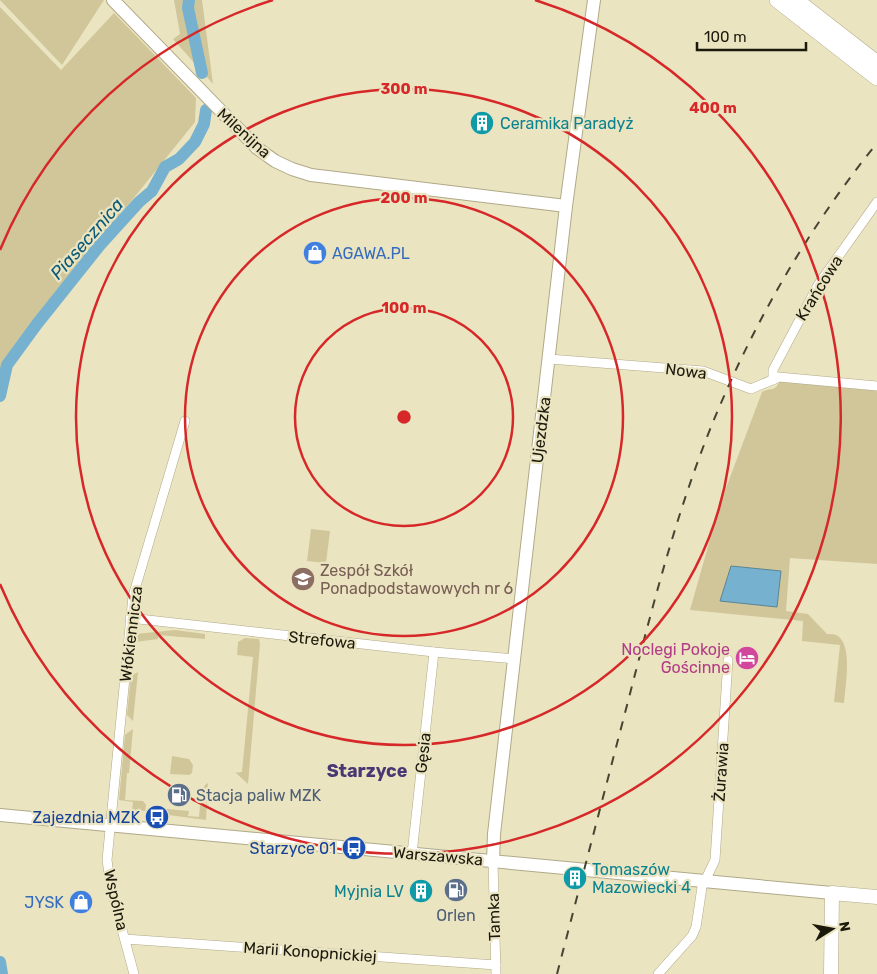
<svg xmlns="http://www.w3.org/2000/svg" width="877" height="974" viewBox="0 0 877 974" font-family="Rubik,sans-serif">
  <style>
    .green { fill: #d0c699 }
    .water { fill: #76b2cf; stroke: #5b8494 }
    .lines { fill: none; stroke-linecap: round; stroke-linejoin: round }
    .river { stroke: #76b2cf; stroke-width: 12 }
    .street-casing { stroke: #b0a988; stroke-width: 10 }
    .secondary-casing { stroke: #b0a988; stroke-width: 14 }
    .primary-casing { stroke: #b0a988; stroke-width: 15 }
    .highway-casing { stroke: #b0a988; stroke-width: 16 }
    .street { stroke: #fff; stroke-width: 9 }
    .secondary { stroke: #fff; stroke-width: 12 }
    .primary { stroke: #fff; stroke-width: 14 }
    .highway { stroke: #fff; stroke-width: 15 }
    .rail { stroke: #474432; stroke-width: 2; stroke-dasharray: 9 9; stroke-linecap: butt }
    .ring { fill: none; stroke: #d62828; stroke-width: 2.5 }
    .labels { text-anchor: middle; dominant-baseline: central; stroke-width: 4.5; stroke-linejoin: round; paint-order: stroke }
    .culture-label { font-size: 16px; fill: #0d838f; stroke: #ebe4c1; text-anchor: start }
    .street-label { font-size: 16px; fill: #1b190c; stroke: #ebe4c1 }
    .shop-label { font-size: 16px; fill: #366cbe; stroke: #ebe4c1; text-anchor: start }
    .education-label { font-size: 16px; fill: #785e54; stroke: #ebe4c1; text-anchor: start }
    .hotel-label { font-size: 16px; fill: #b23c85; stroke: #ebe4c1; text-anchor: end }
    .service-label { font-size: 16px; fill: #4e5e75; stroke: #ebe4c1; text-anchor: start }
    .transit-label { font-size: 16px; fill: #164399; stroke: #ebe4c1; text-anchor: end }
    .water-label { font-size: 18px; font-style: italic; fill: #0c5a78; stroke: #ebe4c1 }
    .neighbourhood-label { font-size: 18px; font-weight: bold; fill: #483773; stroke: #ebe4c1 }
    .centre { fill: #d62828; stroke: #ebe4c1; stroke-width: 2.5 }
    .ring-label { font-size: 15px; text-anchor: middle; font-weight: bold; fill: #d62828; stroke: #ebe4c1; stroke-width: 4.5; stroke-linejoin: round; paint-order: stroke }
  </style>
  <rect width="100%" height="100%" fill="#ebe4c1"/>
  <g class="green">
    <path d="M0,0H104L62,65Z"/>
    <path d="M174,0H202L213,84L173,39L180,34Z"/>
    <path d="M0,7L61,70L114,13L196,98L195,122L41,313L6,364L0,390Z"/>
    <path d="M780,380L877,389V564L790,558L786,611L808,614L827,634C831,634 835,634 838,636C853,647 845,687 844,703L834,702L840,645L802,641L803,621L690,610L720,504L762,392C771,387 775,393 780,380Z"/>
    <path d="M311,529L330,531L326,563L307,561Z"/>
    <path d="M175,630L205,634V639L158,635V639L135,642L136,634Z"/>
    <path d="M245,638L259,639L260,644L248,784L236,773H233L242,772L253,657L237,655L238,642Z"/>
    <path d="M138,672L133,721L127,715L131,676Z"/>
    <path d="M133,729L129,773H127L125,800L143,801L146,805L145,811L132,810L133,802L119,800L125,735Z"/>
    <path d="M172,756L189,759L193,765L192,773L189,775L170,774Z"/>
    <path d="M208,783L206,820L161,814L164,810L167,809L189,811L188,816L199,817L200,805L206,806L207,794L201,793L205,785Z"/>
  </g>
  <path class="water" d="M731,566L781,571L777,607L720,601Z"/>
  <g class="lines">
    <g class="river">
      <path d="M189,0L188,8L202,73"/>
      <path d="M0,396L7,365L37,324L100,245L139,202L152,191L165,167L179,159L195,142L204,124L206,110"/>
      <path d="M0,962L2,974"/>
    </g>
    <g class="street-casing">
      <g id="street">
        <path d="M549,359L703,371L751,389L779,377L877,386"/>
        <path d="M773,380V370L818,285L877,202"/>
        <path d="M130,618L434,652L515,659"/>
        <path d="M412,854L434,652"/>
        <path d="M493,861L496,974"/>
        <path d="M125,939L496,965"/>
        <path d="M134,974L111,889L107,860L133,596L185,421"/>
        <path d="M658,974L692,936L696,927L702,887L715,860L728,660"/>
      </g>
    </g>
    <g class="secondary-casing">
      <g id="secondary">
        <path d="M113,0L257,148L275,161L292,169L311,175L566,206"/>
        <path d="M0,815L832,893"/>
        <path d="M493,861L494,834L566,206L594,0"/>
      </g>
    </g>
    <g class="primary-casing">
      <path id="primary" d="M831,974L832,893L877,897"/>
    </g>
    <g class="highway-casing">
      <g id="highway">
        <path d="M777,0L877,78"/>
        <path d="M796,0L877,63"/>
      </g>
    </g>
    <use href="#street" class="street"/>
    <use href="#secondary" class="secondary"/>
    <use href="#primary" class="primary"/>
    <use href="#highway" class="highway"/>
    <path class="rail" d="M557,974C582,878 607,782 632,686C655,597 678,508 713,422C754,322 809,227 877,143"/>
  </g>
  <g class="ring">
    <circle cx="404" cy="417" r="109"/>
    <circle cx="404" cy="417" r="219"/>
    <circle cx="404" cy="417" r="328"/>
    <path d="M0 250A437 437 0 0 1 273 0M535 0A437 437 0 1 1 0 584"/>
  </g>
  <defs>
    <g id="building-disc" transform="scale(1.25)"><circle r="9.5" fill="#0f9aa8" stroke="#ebe4c1"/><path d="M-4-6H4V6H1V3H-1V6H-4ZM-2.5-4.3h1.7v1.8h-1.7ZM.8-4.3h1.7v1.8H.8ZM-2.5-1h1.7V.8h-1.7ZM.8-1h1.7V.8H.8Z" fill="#fff"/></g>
    <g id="shop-disc" transform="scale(1.25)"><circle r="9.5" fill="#3f7fe0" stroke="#ebe4c1"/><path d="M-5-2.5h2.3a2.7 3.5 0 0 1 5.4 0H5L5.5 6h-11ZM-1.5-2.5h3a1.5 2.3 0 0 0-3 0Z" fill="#fff"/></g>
    <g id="school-disc" transform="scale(1.25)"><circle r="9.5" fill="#8d6e63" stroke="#ebe4c1"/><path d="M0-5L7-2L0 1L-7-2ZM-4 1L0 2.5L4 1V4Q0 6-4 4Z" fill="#fff"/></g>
    <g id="hotel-disc" transform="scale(1.25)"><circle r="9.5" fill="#d1479c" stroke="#ebe4c1"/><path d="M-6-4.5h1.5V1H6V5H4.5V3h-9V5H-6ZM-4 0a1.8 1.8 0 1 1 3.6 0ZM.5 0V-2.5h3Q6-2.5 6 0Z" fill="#fff"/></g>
    <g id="fuel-disc" transform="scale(1.25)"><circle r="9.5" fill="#5c6f8a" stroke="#ebe4c1"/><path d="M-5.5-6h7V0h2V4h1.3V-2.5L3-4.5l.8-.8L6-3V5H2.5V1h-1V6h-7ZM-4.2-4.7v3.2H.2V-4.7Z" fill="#fff"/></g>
    <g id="bus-disc" transform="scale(1.25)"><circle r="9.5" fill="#1a4fb4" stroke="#ebe4c1"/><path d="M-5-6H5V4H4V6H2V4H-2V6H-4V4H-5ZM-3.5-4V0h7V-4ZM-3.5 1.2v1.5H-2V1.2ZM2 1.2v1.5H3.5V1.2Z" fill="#fff"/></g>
  </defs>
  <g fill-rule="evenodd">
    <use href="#building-disc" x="482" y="123"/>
    <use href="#shop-disc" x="315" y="253"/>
    <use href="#school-disc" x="303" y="579"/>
    <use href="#hotel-disc" x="747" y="658"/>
    <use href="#fuel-disc" x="179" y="795"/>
    <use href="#bus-disc" x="157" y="817"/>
    <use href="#bus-disc" x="354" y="848"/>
    <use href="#building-disc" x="575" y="878"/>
    <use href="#fuel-disc" x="456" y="890"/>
    <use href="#building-disc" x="421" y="891"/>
    <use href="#shop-disc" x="81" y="902"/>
  </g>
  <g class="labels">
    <g class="culture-label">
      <text x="500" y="123">Ceramika Paradyż</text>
      <text x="592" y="869">Tomaszów<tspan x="592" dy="18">Mazowiecki 4</tspan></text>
      <text x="404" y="891" text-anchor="end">Myjnia LV</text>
    </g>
    <g class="street-label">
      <text transform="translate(244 133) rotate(42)">Milenijna</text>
      <text transform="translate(819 288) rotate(-58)">Krańcowa</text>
      <text transform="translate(686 371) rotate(7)">Nowa</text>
      <text transform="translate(541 430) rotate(-83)">Ujezdzka</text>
      <text transform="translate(131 634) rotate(-83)">Włókiennicza</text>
      <text transform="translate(322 640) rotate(6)">Strefowa</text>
      <text transform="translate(423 753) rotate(-84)">Gęsia</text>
      <text transform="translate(721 772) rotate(-86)">Żurawia</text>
      <text transform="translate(438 856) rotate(5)">Warszawska</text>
      <text transform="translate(116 900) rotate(77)">Wspólna</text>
      <text transform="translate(494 917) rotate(-92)">Tamka</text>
      <text transform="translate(310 952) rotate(4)">Marii Konopnickiej</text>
    </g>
    <g class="shop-label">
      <text x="332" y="253">AGAWA.PL</text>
      <text x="64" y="902" text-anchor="end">JYSK</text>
    </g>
    <g class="education-label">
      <text x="320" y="570">Zespół Szkół<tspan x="320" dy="18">Ponadpodstawowych nr 6</tspan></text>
    </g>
    <g class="hotel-label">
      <text x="730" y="649">Noclegi Pokoje<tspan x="730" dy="18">Gościnne</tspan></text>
    </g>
    <g class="service-label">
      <text x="196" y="795">Stacja paliw MZK</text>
      <text x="456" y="915" text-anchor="middle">Orlen</text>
    </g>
    <g class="transit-label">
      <text x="140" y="817">Zajezdnia MZK</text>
      <text x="336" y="848">Starzyce 01</text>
    </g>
    <g class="water-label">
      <text transform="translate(87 239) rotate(-49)">Piasecznica</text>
    </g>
    <g class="neighbourhood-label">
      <text x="367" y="771">Starzyce</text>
    </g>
  </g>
  <circle cx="404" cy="417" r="8" class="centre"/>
  <g class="ring-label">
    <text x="404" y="94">300 m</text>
    <text x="713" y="113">400 m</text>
    <text x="404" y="203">200 m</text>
    <text x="404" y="313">100 m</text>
  </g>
  <g transform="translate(832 929) rotate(79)" stroke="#ebe4c1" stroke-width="4" paint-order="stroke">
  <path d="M0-4L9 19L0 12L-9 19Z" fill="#1b190c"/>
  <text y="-8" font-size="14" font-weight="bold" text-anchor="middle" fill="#1b190c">N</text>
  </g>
  <path d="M697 42v8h109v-8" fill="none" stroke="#1b190c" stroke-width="2.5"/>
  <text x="704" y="42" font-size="15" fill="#1b190c" stroke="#ebe4c1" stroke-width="4" paint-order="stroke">100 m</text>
</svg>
